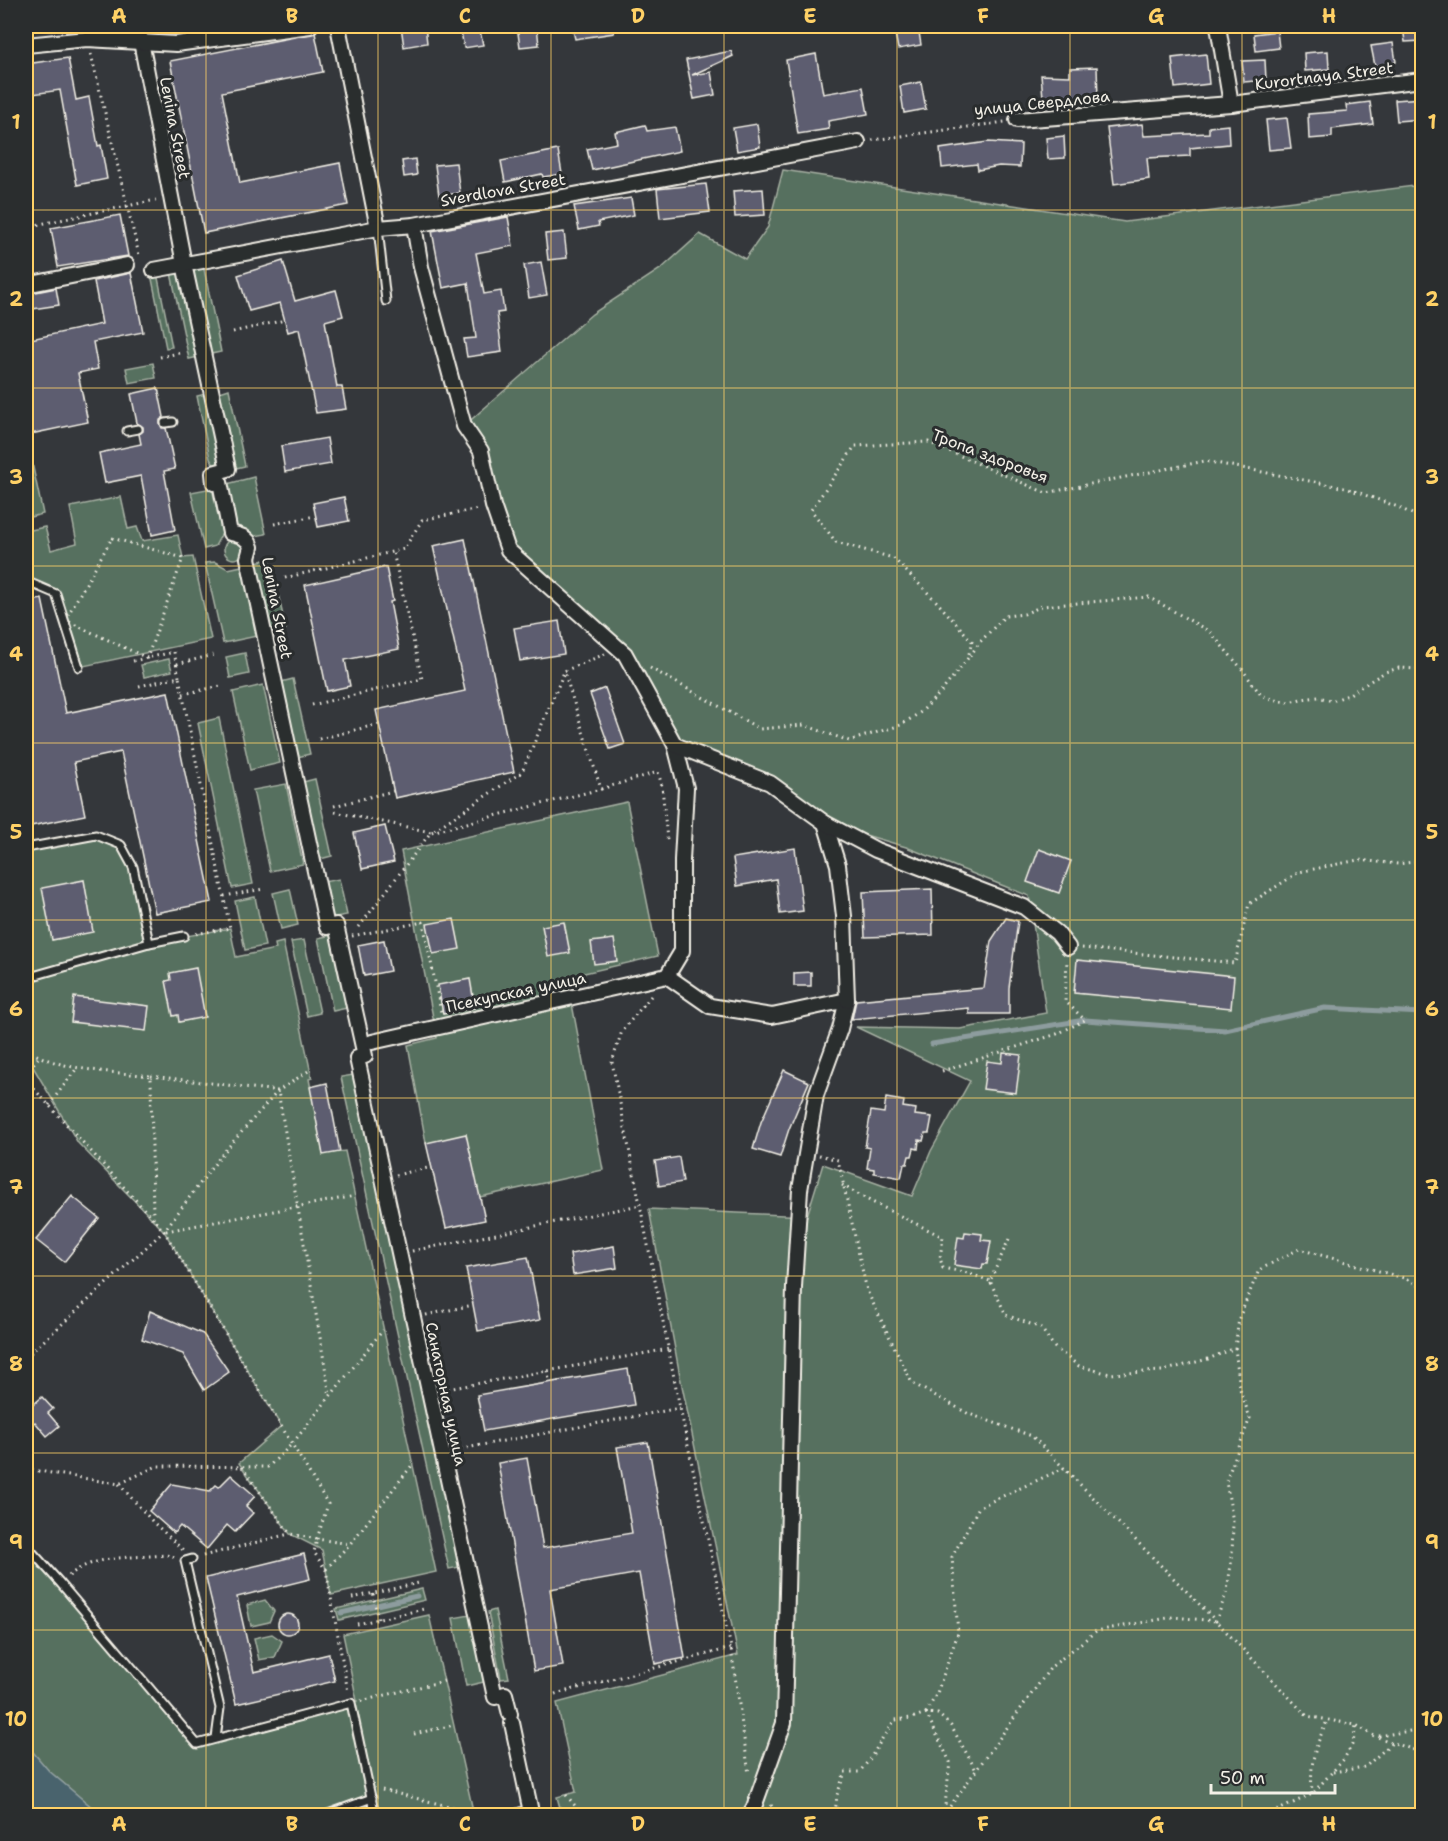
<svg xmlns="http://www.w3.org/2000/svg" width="1448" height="1841" viewBox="0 0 1448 1841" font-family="'Shantell Sans',sans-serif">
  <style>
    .green { fill: #57705e; stroke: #a6b0a3; stroke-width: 1.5 }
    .water { fill: #49646d; stroke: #8d9c9e; stroke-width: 1.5 }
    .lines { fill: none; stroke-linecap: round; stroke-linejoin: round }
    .stream { stroke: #8d9c9e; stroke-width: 5 }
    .building { fill: #5d5d6f; stroke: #f4f1e8; stroke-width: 1.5 }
    .lane-casing { stroke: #f4f1e8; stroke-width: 11 }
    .street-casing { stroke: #f4f1e8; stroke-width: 18 }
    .path { stroke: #f4f1e8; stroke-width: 3; stroke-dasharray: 1.5 4.5; stroke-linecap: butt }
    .lane { stroke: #2a2d2e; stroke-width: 7 }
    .street { stroke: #2a2d2e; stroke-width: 14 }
    .grid { fill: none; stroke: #ffd166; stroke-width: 1.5; stroke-opacity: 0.55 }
    .labels { text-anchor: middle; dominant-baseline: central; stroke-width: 6; stroke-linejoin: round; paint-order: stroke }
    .street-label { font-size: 16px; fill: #f4f1e8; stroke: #2a2d2e }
    .neatline { fill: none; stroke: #ffd166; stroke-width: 2 }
    .grid-label { font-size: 20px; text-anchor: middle; font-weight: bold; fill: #ffd166 }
  </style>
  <rect width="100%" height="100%" fill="#34373b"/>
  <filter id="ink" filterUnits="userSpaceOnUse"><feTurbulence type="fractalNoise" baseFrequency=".0167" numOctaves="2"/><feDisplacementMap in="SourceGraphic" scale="12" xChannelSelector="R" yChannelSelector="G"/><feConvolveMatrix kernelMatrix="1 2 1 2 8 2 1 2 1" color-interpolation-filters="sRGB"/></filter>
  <g filter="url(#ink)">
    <g class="green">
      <path d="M783,170L1125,222L1422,185V1815H562L557,1797L576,1792L557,1703L738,1655L680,1376L649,1209L807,1216L823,1164L912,1196L931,1151L970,1081L856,1027L960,1029L1046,1013L1029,896L906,847L825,823L770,783L675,745L625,654L508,550L481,451L464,426L592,314L662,268L700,234L745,259L768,227Z"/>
      <path d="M203,264L221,352L211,354L192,266Z"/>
      <path d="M180,266L199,357L189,359L170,268Z"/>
      <path d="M157,273L172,347L166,348L151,274Z"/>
      <path d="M153,363L156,378L129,383L126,368Z"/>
      <path d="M229,389L245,466L236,468L220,392Z"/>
      <path d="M206,394L219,457L217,469L210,459L197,396Z"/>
      <path d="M26,435L43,514L26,518Z"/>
      <path d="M254,477L266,534L250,537L245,530L237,529L227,484Z"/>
      <path d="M212,488L222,533L215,546L204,549L191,492Z"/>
      <path d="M121,497L128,529L137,527L142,541L178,535L183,558L193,557L211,639L79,667L56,595L26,583V531L45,527L51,550L77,543L70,507Z"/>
      <circle cx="234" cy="549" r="10"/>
      <path d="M270,559L286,629L271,632L255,562Z"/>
      <path d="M215,562L228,569L242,566L257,636L223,643L205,563Z"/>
      <path d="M245,653L249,674L230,678L226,657Z"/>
      <path d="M169,659L172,671L144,677L141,665Z"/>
      <path d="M293,679L310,754L297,757L281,682Z"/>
      <path d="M263,685L280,763L250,770L233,692Z"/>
      <path d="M219,718L253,884L232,888L198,723Z"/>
      <path d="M315,779L332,856L320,859L303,782Z"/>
      <path d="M286,784L303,864L270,871L253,790Z"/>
      <path d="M627,802L658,956L567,977L603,1170L480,1197L426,1143L408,1045L437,1038L401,851Z"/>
      <path d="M96,834L121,845L133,866L149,943L230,928L236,957L276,949L275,944L283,942L312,1078L309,1079L323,1154L345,1151L436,1572L331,1595L322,1550L290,1534L239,1463L281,1426L164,1231L78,1143L26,1055V847Z"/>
      <path d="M339,879L347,915L330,918L323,882Z"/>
      <path d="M290,889L298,925L281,929L273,893Z"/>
      <path d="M255,897L265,946L245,950L235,901Z"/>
      <path d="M332,935L347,1008L333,1011L318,938Z"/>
      <path d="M304,940L320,1013L307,1016L291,942Z"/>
      <path d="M353,1075L460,1567L449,1569L341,1077Z"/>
      <path d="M26,1545L197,1743L357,1701L343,1634L429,1615L474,1815H101L49,1771L26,1744Z"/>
      <path d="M422,1589L425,1600L339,1620L336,1609Z"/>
      <path d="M265,1600L274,1611L269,1622L251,1626L247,1605Z"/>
      <path d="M495,1610L509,1678L501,1679L488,1612Z"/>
      <path d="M470,1615L484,1682L466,1686L453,1618Z"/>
      <path d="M272,1634L282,1641L275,1657L259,1660L254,1638Z"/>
    </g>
    <path class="water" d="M26,1744L49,1771L101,1815H26Z"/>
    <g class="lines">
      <g class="stream">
        <path d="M932,1044L1085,1020L1225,1030L1325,1008L1422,1013"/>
        <path d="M341,1613L417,1596"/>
      </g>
    </g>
    <g class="building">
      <path d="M401,26H425L427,43L404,47Z"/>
      <path d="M460,26H479L483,45L464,48Z"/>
      <path d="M517,26H537L539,45L520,47Z"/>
      <path d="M572,26H613L614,33L575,39Z"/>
      <path d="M906,26H918L921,45L898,49L894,28Z"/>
      <path d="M1403,26H1422V41L1405,42Z"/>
      <path d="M1277,31L1279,48L1256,51L1254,34Z"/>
      <path d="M315,33L323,72L222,92L240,183L340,163L348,205L204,233L170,61Z"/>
      <path d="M1393,43L1396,62L1375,66L1371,46Z"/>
      <path d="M731,51L733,56L692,75L711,72L715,95L694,99L686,60Z"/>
      <path d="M1328,51L1329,69L1305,71L1304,53Z"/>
      <path d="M816,54L823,94L863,87L868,114L828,121L829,129L798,134L786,60Z"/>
      <path d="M1206,54L1209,84L1175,88L1172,58Z"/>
      <path d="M68,58L76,100L89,97L98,146L101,145L107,179L77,185L60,90L26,95V64Z"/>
      <path d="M1265,60L1266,80L1244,82L1242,61Z"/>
      <path d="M1097,67L1098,99L1071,100V98L1043,97L1041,75L1070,76V68Z"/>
      <path d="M921,82L926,109L904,113L900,86Z"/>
      <path d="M1422,98V119L1397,121L1395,100Z"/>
      <path d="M1370,102L1373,124L1332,129V137L1309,139L1308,114L1347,111L1346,105Z"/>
      <path d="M1287,118L1291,148L1269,150L1266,120Z"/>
      <path d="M757,124L760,147L737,151L733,128Z"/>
      <path d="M1142,124L1144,136L1209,133V127L1228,125L1229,144L1190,148V156L1147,158L1149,179L1114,184L1107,128Z"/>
      <path d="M645,125L647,131L675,127L680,151L592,170L587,149L617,143L615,132Z"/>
      <path d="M1064,136L1065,158L1048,159L1046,138Z"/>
      <path d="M988,142L1021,144L1020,167L999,166L978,170L977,164L942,168L940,149Z"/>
      <path d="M558,150L562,174L543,177L542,174L505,182L501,161Z"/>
      <path d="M415,159L417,175L404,177L402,161Z"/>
      <path d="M456,163L460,193L439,196L435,165Z"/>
      <path d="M706,184L710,212L660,218L657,189Z"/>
      <path d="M763,189L765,215L735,217L733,191Z"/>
      <path d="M631,198L634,215L598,222L599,226L579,230L574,206Z"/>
      <path d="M120,215L128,256L58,267L51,228Z"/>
      <path d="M508,217L513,246L476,253L484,294L501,291L504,312L497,313L502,352L467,357L464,339L476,338L468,283L443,288L432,231Z"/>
      <path d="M564,232L567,258L548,260L545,234Z"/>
      <path d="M283,261L295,301L336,290L343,316L325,321L337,387H342L346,409L316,413L299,329L288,332L280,303L249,311L238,275Z"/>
      <path d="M541,262L547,295L529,298L524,265Z"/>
      <path d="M131,273L143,332L93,342L98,369L78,373L88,422L26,435V340L102,324L94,281Z"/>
      <path d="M56,288L59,305L26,310V294Z"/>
      <path d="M158,388L164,417L160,420V424L162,428H166L175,469L164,471L175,530L152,535L141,476L105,483L99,453L141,444L139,434L143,431V427L137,423L131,394Z"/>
      <path d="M327,438L331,464L285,472L281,446Z"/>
      <path d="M344,497L349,521L318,527L313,503Z"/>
      <path d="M465,539L514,772L395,798L376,710L465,691L433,546Z"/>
      <path d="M386,567L393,601L390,602L399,649L345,660L350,686L327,691L305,585Z"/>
      <path d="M42,599L66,713L168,692L212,902L155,913L121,752L74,762L85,815L26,827V602Z"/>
      <path d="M559,621L564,654L520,661L514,628Z"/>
      <path d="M605,688L625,744L610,749L590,694Z"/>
      <path d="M385,826L394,862L362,869L354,833Z"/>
      <path d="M795,848L803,911L780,914L776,879L737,886L733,858Z"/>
      <path d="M1039,849L1071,861L1059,893L1027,882Z"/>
      <path d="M84,880L93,932L52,940L42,888Z"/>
      <path d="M932,889L933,935L865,937L863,892Z"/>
      <path d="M1006,918L1018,921L1009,988V1014H969V1008L852,1019L856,1000L984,988L991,941Z"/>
      <path d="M454,919L460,949L433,954L427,924Z"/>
      <path d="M564,922L570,953L548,957L542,926Z"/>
      <path d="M614,939L617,961L594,964L591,942Z"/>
      <path d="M384,940L390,971L364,976L358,945Z"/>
      <path d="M1077,960L1234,976L1231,1008L1074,993Z"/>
      <path d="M196,968L205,1017L179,1022L178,1015L173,1016L166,981L171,980L170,973Z"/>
      <path d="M811,972V986H794V973Z"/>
      <path d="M470,979L475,1008L443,1014L438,985Z"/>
      <path d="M74,997L149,1006L146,1031L71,1022Z"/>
      <path d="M1003,1053L1021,1055L1016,1093L983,1089L987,1061L1002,1063Z"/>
      <path d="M784,1070L809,1082L789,1129L780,1157L753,1149L761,1122Z"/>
      <path d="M327,1083L340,1152L323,1155L310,1087Z"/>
      <path d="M886,1098L904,1101L903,1107L916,1109L915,1115L932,1117L929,1133H925L923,1141L919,1140L918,1149L914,1148L912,1156H909L907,1164H904L901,1178L874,1173V1169L867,1168L870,1148L865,1147L871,1111L884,1113Z"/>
      <path d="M466,1134L485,1220L446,1228L426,1143Z"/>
      <path d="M679,1157L683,1182L659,1186L655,1161Z"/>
      <path d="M72,1196L99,1218L64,1262L36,1240Z"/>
      <path d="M965,1232L982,1234L981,1240L991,1241L987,1264H983L982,1269L954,1265L958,1237L964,1238Z"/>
      <path d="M614,1246L617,1268L573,1275L570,1254Z"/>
      <path d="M528,1257L540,1320L478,1331L466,1268Z"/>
      <path d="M150,1311L203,1334L229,1372L204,1390L183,1354L142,1339Z"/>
      <path d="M628,1369L634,1405L484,1431L477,1395Z"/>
      <path d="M42,1397L53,1409L48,1413L59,1426L47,1436L35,1422L26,1429V1411Z"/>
      <path d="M648,1442L685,1658L655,1664L639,1573L550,1589L563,1666L534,1671L498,1463L527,1458L543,1548L632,1533L617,1447Z"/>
      <path d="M231,1475L255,1496L246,1506L253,1513L235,1532L227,1525L207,1549L180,1526L174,1533L149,1511L172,1484L210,1491L216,1485L219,1487Z"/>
      <path d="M304,1554L310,1579L237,1597L254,1672L329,1654L335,1681L236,1704L206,1578Z"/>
      <circle cx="288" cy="1624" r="10"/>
    </g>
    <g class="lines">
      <g class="lane-casing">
        <g id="lane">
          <path d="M378,228L386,301"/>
          <path d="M165,423L173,422"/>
          <path d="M127,431L138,429"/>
          <path d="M26,583L28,582L56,594L79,667"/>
          <path d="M26,848L96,835L121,845L133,867L149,943L184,936"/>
          <path d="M33,976L149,943"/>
          <path d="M26,1545L61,1584L197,1744L351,1703L375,1816"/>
          <path d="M192,1559L185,1561L220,1708L216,1738"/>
          <path d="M328,1814L372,1798"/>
        </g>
      </g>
      <g class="street-casing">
        <g id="street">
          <path d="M138,26L184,264L228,469L213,473L214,483L220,482L230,533C240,535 248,537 251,547L248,558L327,927L336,925L365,1056L357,1058L495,1697L505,1694L510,1714"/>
          <path d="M338,26L378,228"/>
          <path d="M1218,26L1231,104"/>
          <path d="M26,45L87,39L176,44L310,26"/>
          <path d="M1017,120L1231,104L1422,80"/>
          <path d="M414,225L421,267L464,426L481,451L493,506L508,550L625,654L675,745L686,788L682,860V951L667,976L710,1006L772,1016L847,1000L840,1029L816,1095L800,1190L794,1287L784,1723L754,1807L749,1816"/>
          <path d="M154,270L378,228L414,225L858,142"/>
          <path d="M26,285L127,265"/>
          <path d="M675,745L770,783L825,823L838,865L844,916L847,1000"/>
          <path d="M825,823L876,850L1024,907L1057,933L1068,947"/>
          <path d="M372,1042L667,976"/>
          <path d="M512,1723L531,1812L519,1816"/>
        </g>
      </g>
      <g class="path">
        <path d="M91,54L139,255"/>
        <path d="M872,140L1005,122"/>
        <path d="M26,227L156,200"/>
        <path d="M233,332L285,320"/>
        <path d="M160,357L179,353"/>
        <path d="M274,524L315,516"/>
        <path d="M112,538L183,558L147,658L65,620Z"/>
        <path d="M285,578L404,549L422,520L479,509"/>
        <path d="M605,654L564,671L601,789L658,772L662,786L667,840"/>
        <path d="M970,656L980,642L1005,616L1024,614L1042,606L1149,597L1210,632L1242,669L1261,695L1274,700L1289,702L1301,699L1319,697L1332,701L1348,695L1385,672L1399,668L1418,669L1422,671"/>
        <path d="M133,661L174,652L179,677"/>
        <path d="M177,664L214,655"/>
        <path d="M650,668L760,729L804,725L849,741L901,725L921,712L942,691L968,658L972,641L936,601L893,558L836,542L811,510L855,446L928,442L1046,493L1205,461L1346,488L1398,507L1422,519"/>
        <path d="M139,686L179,677L230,928L194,934"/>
        <path d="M183,694L221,686"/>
        <path d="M312,705L422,679L393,552"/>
        <path d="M319,739L379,724"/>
        <path d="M334,806L393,791"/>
        <path d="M335,812L431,832L522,772L564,672"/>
        <path d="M224,896L264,889"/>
        <path d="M359,927L431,832L601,789"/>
        <path d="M352,936L423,922L441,1012"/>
        <path d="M1082,948L1235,963L1249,904L1299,872L1358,860L1398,864L1422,861"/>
        <path d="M651,996L622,1031L612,1062L680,1408L731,1648L749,1774"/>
        <path d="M26,1049C62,1072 109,1071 151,1076L153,1219L164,1231L328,1504L317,1539L350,1544"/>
        <path d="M942,1071L1057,1034L1085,1020L1065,1001L1067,960"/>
        <path d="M26,1073L38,1058"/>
        <path d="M151,1076L278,1091L330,1396"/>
        <path d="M26,1080L152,1218"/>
        <path d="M49,1105L77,1068"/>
        <path d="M819,1155L838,1160L867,1291L912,1383L969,1414L1032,1436L1216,1621L1227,1591L1232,1558L1233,1522L1226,1481L1250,1418L1240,1389L1235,1348"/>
        <path d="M396,1175L432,1167"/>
        <path d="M842,1185L870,1201L943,1237L940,1258L943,1268L968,1273L990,1281"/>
        <path d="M166,1231L355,1196"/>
        <path d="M1009,1239L990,1281L1006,1315L1041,1328L1055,1348L1079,1366L1110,1374L1162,1371L1208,1359L1235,1348L1239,1318L1259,1270L1299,1249L1404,1278L1422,1287"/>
        <path d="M412,1251L640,1205"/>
        <path d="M426,1315L473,1305"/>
        <path d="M26,1357L164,1231L223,1153L278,1091L310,1070"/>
        <path d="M547,1371L550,1383"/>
        <path d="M442,1390L669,1349"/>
        <path d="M455,1450L680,1408"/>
        <path d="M242,1467L290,1534L317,1539L314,1552L326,1570L348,1692"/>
        <path d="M26,1469L119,1484L157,1466L268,1467L292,1444L383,1330"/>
        <path d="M119,1484L153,1522L183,1550"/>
        <path d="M203,1556L289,1534"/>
        <path d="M326,1569L350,1544L413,1464"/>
        <path d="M69,1576C93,1554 135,1558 166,1555L175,1557"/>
        <path d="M373,1594L378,1619"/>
        <path d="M352,1598L419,1583"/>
        <path d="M357,1624L424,1609"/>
        <path d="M555,1694L731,1648"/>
        <path d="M361,1701L444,1681"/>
        <path d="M926,1713L937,1693L958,1633L952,1557L979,1507L1064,1468"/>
        <path d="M926,1713L950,1762L944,1814"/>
        <path d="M414,1734L454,1725"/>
        <path d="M1379,1736L1422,1729"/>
        <path d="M1333,1772L1365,1767L1392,1743"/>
        <path d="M382,1790L473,1812"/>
        <path d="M1312,1794C1310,1760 1314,1750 1328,1719"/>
        <path d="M566,1795L584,1816"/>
        <path d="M771,1805L778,1816"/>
        <path d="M831,1816L835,1814L837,1795L845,1772H859C874,1757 881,1737 895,1720L912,1718L926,1713L938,1714L951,1726L976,1770"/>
        <path d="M943,1816L1051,1667L1096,1631L1173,1617L1216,1621L1307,1716L1356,1725L1372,1735L1422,1753"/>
        <path d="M1266,1816L1312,1794L1344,1759L1353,1743L1356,1725"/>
      </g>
      <use href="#lane" class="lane"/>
      <use href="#street" class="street"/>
    </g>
  </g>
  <path class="grid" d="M206,26V1816M378,26V1816M551,26V1816M724,26V1816M897,26V1816M1070,26V1816M1242,26V1816M26,210H1422M26,388H1422M26,566H1422M26,743H1422M26,920H1422M26,1098H1422M26,1276H1422M26,1453H1422M26,1630H1422"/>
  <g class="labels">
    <g class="street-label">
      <text transform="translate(1324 76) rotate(-7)">Kurortnaya Street</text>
      <text transform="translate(1042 103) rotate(-6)">улица Свердлова</text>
      <text transform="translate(175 128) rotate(79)">Lenina Street</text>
      <text transform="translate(503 190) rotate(-10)">Sverdlova Street</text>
      <text transform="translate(990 456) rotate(21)">Тропа здоровья</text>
      <text transform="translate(277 608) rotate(79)">Lenina Street</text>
      <text transform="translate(516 992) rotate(-12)">Псекупская улица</text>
      <text transform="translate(446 1394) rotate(78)">Санаторная улица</text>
    </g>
  </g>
  <rect width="1448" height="1841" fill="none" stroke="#2a2d2e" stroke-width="66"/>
  <path d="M1211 1784v9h124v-9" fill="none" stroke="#f4f1e8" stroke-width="3"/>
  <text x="1220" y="1784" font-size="18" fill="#f4f1e8" stroke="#2a2d2e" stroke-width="4.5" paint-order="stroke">50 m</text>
  <rect x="33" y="33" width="1382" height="1775" class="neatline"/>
  <g class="grid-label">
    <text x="119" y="23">A</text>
    <text x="292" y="23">B</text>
    <text x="465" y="23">C</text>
    <text x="638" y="23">D</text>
    <text x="810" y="23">E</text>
    <text x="983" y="23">F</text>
    <text x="1156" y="23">G</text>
    <text x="1329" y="23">H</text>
    <text x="16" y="129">1</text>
    <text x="1432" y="129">1</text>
    <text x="16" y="306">2</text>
    <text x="1432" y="306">2</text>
    <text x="16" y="484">3</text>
    <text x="1432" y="484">3</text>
    <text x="16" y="661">4</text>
    <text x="1432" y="661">4</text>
    <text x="16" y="839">5</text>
    <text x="1432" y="839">5</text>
    <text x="16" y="1016">6</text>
    <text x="1432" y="1016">6</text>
    <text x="16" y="1194">7</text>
    <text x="1432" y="1194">7</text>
    <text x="16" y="1371">8</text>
    <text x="1432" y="1371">8</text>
    <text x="16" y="1549">9</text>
    <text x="1432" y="1549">9</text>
    <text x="16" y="1726">10</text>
    <text x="1432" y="1726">10</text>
    <text x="119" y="1831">A</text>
    <text x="292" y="1831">B</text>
    <text x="465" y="1831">C</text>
    <text x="638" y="1831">D</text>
    <text x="810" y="1831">E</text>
    <text x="983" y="1831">F</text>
    <text x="1156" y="1831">G</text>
    <text x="1329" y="1831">H</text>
  </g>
</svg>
